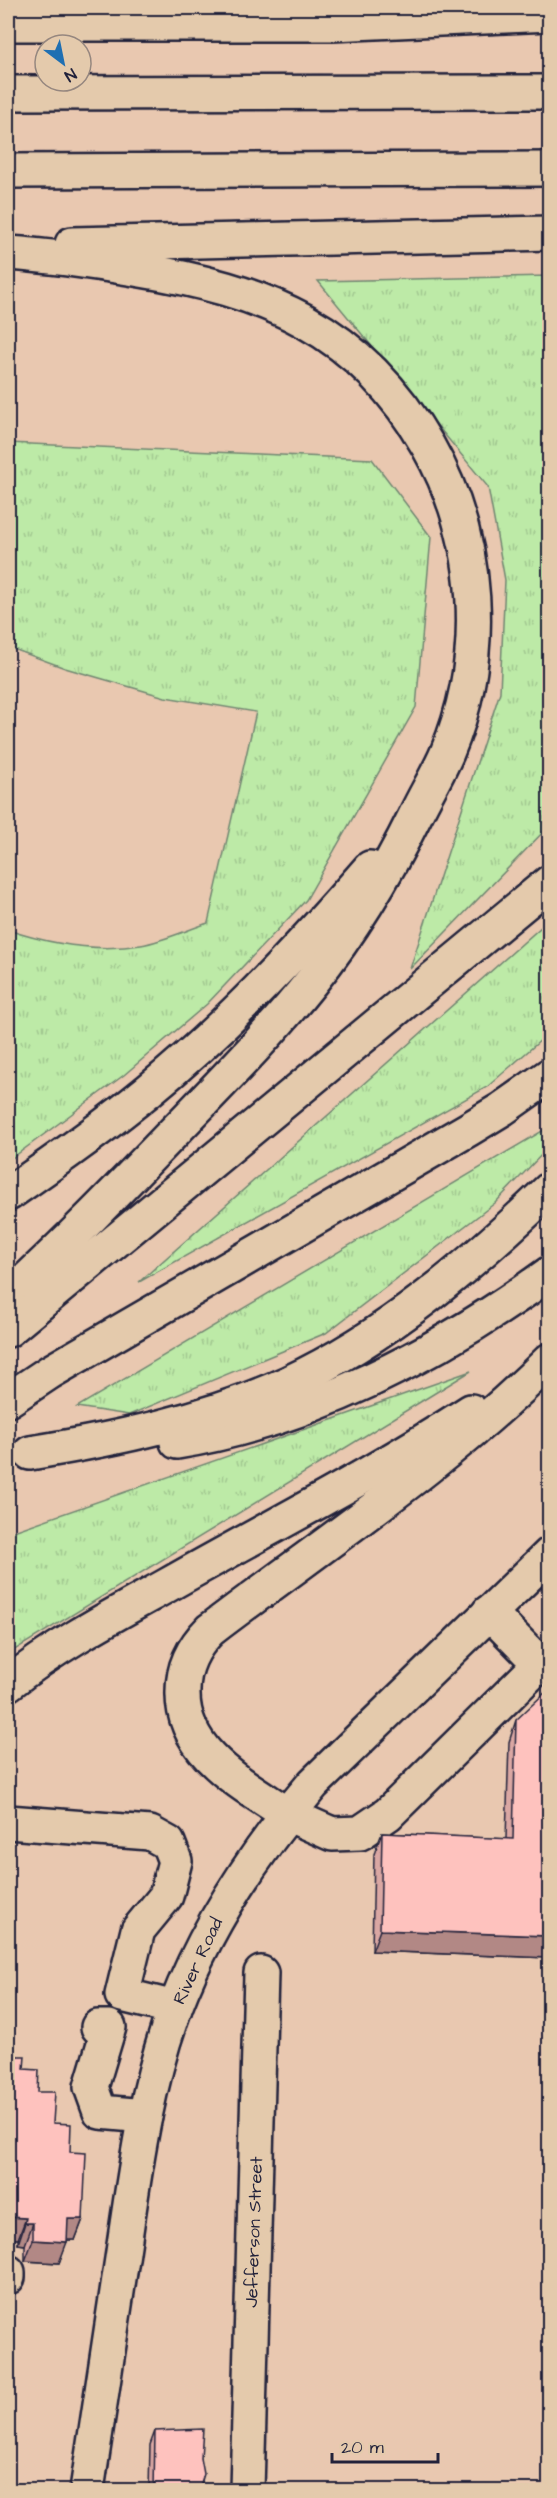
<svg xmlns="http://www.w3.org/2000/svg" width="557" height="2498" viewBox="0 0 557 2498" font-family="'Architects Daughter',sans-serif">
  <style>
    .grass { fill: url(#grass-tufts); stroke: #708671; stroke-width: 1.5 }
    .lines { fill: none; stroke-linecap: round; stroke-linejoin: round }
    .minor-casing { stroke: #22223b; stroke-width: 38 }
    .highway-casing { stroke: #22223b; stroke-width: 38 }
    .minor { stroke: #e4caac; stroke-width: 33 }
    .highway { stroke: #e4caac; stroke-width: 33 }
    .wall { fill: #daa7a3; stroke: #22223b; stroke-width: 1.5 }
    .shaded-wall { fill: #b28885; stroke: #22223b; stroke-width: 1.5 }
    .building { fill: #fec2be; stroke: #22223b; stroke-width: 1.5 }
    .labels { text-anchor: middle; dominant-baseline: central; stroke-width: 6; stroke-linejoin: round; paint-order: stroke }
    .street-label { font-size: 18px; fill: #22223b; stroke: #e4caac }
  </style>
  <defs>
    <pattern id="grass-tufts" width="24" height="20" patternUnits="userSpaceOnUse" patternTransform="scale(1.5)"><rect width="24" height="20" fill="#bdeaa7"/><path d="M3 7l-1-3M5 7V3M7 7l1-3M15 17l-1-3M17 17v-4M19 17l1-3" fill="none" stroke="#a2c891"/></pattern>
  </defs>
  <rect width="100%" height="100%" fill="#e9c8b0"/>
  <filter id="ink" filterUnits="userSpaceOnUse"><feTurbulence type="fractalNoise" baseFrequency=".0167" numOctaves="2"/><feDisplacementMap in="SourceGraphic" scale="12" xChannelSelector="R" yChannelSelector="G"/><feConvolveMatrix kernelMatrix="1 2 1 2 8 2 1 2 1" color-interpolation-filters="sRGB"/></filter>
  <g filter="url(#ink)">
    <g class="grass">
      <path d="M549,276V826L410,969L500,692L505,580L488,487L318,281Z"/>
      <path d="M8,443L372,459L431,537L416,707L306,900L207,1004L124,1075L8,1161V930C50,944 97,952 141,945C163,941 187,930 208,923L256,712L165,697L65,668L8,647Z"/>
      <path d="M549,920V1033L487,1087L139,1282Z"/>
      <path d="M549,1127V1147L495,1203L326,1333L129,1415L77,1407Z"/>
      <path d="M471,1371L8,1654V1533Z"/>
    </g>
    <g class="lines">
      <g class="minor-casing">
        <g id="minor">
          <path d="M287,1814L332,1834L360,1833L388,1814L540,1664L489,1612"/>
          <path d="M8,1822L150,1833L168,1843L175,1861L166,1896L138,1930L122,1995L175,2008"/>
          <path d="M98,2027H109L91,2087L100,2112L145,2116"/>
          <path d="M8,2272V2277"/>
          <path d="M87,2490C99,2411 111,2332 123,2252C135,2170 146,2086 175,2008C207,1924 255,1852 313,1784L550,1554"/>
          <path d="M247,2490L261,1973"/>
        </g>
      </g>
      <g class="highway-casing">
        <g id="highway">
          <path d="M8,24H332L550,14"/>
          <path d="M8,93L550,92"/>
          <path d="M8,171L550,169"/>
          <path d="M72,244L550,233"/>
          <path d="M8,253C50,256 93,262 135,269C264,290 360,327 428,446C481,539 488,655 447,753C438,774 426,793 416,814C387,873 354,929 312,981C270,1034 221,1083 174,1132C120,1188 65,1245 8,1297"/>
          <path d="M8,1194C56,1161 103,1128 148,1091C229,1025 302,946 370,868"/>
          <path d="M8,1330L550,882"/>
          <path d="M8,1400L50,1372L469,1129L502,1109L550,1075"/>
          <path d="M177,1442C311,1420 441,1352 550,1273"/>
          <path d="M30,1453C117,1439 207,1420 288,1383C387,1337 472,1264 550,1189"/>
          <path d="M8,1684C57,1645 112,1616 166,1586C268,1528 373,1475 471,1411"/>
          <path d="M287,1814C243,1784 181,1753 183,1691C183,1666 193,1647 210,1630C326,1542 445,1464 550,1360"/>
        </g>
      </g>
      <use href="#minor" class="minor"/>
      <use href="#highway" class="highway"/>
    </g>
    <g class="wall">
      <path d="M516,1720L549,1958L372,1951L374,1854L382,1833L506,1839L509,1742Z"/>
      <path d="M12,2056L24,2069L70,2152L83,2219L75,2240H67L59,2263L25,2261V2245L18,2244V2239L8,2238V2068Z"/>
      <path d="M155,2431L201,2458L202,2490H149L150,2445Z"/>
    </g>
    <g class="shaded-wall">
      <path d="M380,1930L549,1936V1958L372,1951Z"/>
      <path d="M8,2217L26,2218L18,2239L8,2238Z"/>
      <path d="M68,2219H83L75,2240H61Z"/>
      <path d="M25,2223H33L25,2245L18,2244Z"/>
      <path d="M33,2240L67,2242L59,2263L25,2261Z"/>
    </g>
    <g class="building">
      <path d="M549,1689V1936L380,1930L382,1833L513,1839L516,1720Z"/>
      <path d="M12,2056H25L24,2069L39,2070L38,2092H55L53,2123L71,2124L70,2152L86,2153L83,2219H68L67,2242L33,2240V2223H25L26,2218L8,2217V2069H11Z"/>
      <path d="M203,2429L201,2458L204,2474L201,2484L202,2490H152H154L155,2431Z"/>
    </g>
  </g>
  <g class="labels">
    <g class="street-label">
      <text transform="translate(198 1961) rotate(-65)">River Road</text>
      <text transform="translate(254 2232) rotate(-88)">Jefferson Street</text>
    </g>
  </g>
  <rect width="557" height="2498" fill="none" stroke="#e4caac" stroke-width="30"/>
  <rect x="15" y="15" width="527" height="2468" fill="none" stroke="#22223b" stroke-width="2" filter="url(#ink)"/>
  <g transform="translate(63 63) rotate(148)"><circle r="28" fill="#e4caac" stroke="#96877f" stroke-width="1.5"/>
  <path d="M0-4.5L10 22L0 15L-10 22Z" fill="#1f6fb2"/>
  <text y="-9" font-size="16" font-weight="bold" text-anchor="middle" fill="#22223b">N</text>
  </g>
  <path d="M332 2453v9h106v-9" fill="none" stroke="#22223b" stroke-width="3"/>
  <text x="341" y="2453" font-size="18" fill="#22223b" stroke="#e4caac" stroke-width="4.5" paint-order="stroke">20 m</text>
</svg>
